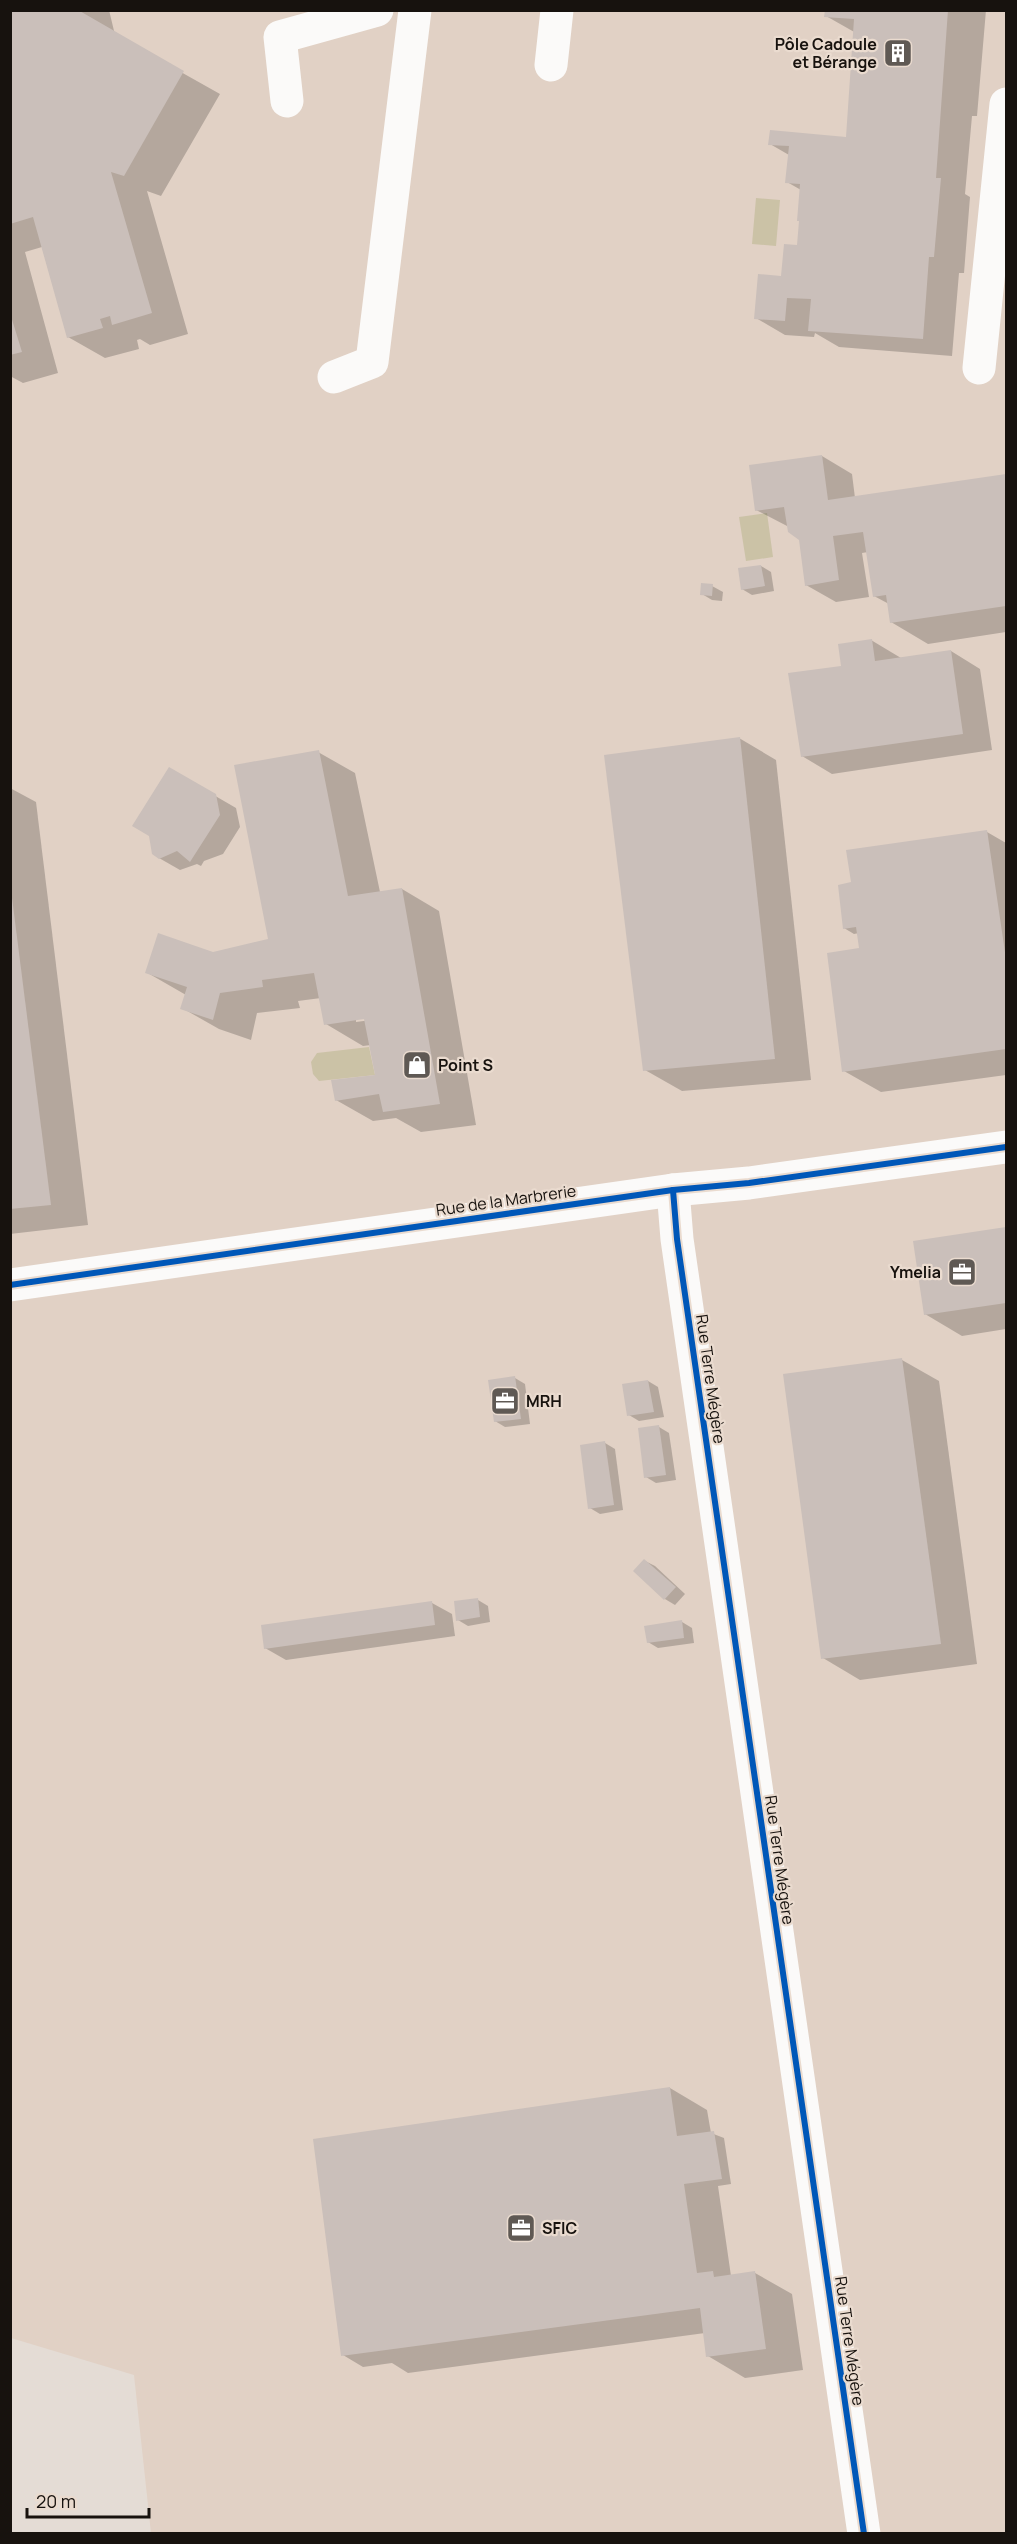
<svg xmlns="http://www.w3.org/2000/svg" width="1017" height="2544" viewBox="0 0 1017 2544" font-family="Manrope,sans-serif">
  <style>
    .built { fill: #e1d1c5 }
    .water { fill: #cbc2a6 }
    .shadow { fill: #0003; fill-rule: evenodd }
    .building { fill: #cabfba }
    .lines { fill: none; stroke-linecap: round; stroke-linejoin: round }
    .minor { stroke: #fbfaf9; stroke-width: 33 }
    .cycleway-casing { stroke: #eadbcf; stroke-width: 10 }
    .cycleway { stroke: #0057b8; stroke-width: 6 }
    .labels { text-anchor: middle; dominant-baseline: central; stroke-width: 4.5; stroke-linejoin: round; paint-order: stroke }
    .poi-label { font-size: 16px; font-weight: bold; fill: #17120e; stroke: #eadbcf; text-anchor: start }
    .street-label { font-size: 16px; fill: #17120e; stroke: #eadbcf }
  </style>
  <rect width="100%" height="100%" fill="#e4dcd5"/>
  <path class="built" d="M10,11H1006V2533H151L134,2375L11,2338Z"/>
  <g class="water">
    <path d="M756,198L780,200L776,246L752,244Z"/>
    <path d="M767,513L773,557L746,561L739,517Z"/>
    <path d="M369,1047L375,1075L319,1081L313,1074L311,1062L317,1053Z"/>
  </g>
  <g class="shadow">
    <path d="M10,10H109L115,35L220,94L161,196L147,191L188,334L150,345L140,339L137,340L139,349L105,358L68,337L42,247L25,252L58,373L23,383L10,376Z"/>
    <path d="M827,10H986L977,116H972L965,194L970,197L964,273H959L952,356L839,347L815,333L814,337L785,335L756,318L783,277L799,247L801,190L787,182L789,155L770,144L848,138L856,33L826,16Z"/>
    <path d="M822,456L852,474L855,498L1006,476V632L928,644L891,622L889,604L874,596L868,552L862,553L869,597L836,602L806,585L801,539L789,527L756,510Z"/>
    <path d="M761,566L771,572L774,591L752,595L742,589Z"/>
    <path d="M712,586L723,592L722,601L712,600L702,594Z"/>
    <path d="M871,640L901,658L951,651L980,669L992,750L832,774L802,756L843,667Z"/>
    <path d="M739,738L776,760L811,1080L682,1091L645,1070Z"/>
    <path d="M318,752L355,773L380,892L402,889L439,911L476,1125L421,1132L396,1118L373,1121L336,1100L377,1077L371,1045L363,1046L326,1024L321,998L298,1001L300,1008L257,1013L251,1040L219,1029L182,1008L186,995L146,972L269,940ZM371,1017V1020L356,1022V1019Z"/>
    <path d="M169,769L236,808L240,827L223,854L204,861L201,866L197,864L180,870L159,858Z"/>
    <path d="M10,788L36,802L88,1225L10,1234Z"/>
    <path d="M987,832L1006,843V1075L881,1092L844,1071L861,950L859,933L854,934L844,928L852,884Z"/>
    <path d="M1006,1229V1329L962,1336L925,1314L914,1242Z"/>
    <path d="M902,1360L939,1381L977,1664L860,1680L823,1658Z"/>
    <path d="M515,1378L525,1384L530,1424L505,1427L495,1421Z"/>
    <path d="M648,1381L658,1387L664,1417L639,1421L629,1415Z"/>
    <path d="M659,1427L669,1433L676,1480L656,1483L646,1477Z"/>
    <path d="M605,1443L615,1449L623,1510L600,1514L590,1508Z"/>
    <path d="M645,1561L655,1566L685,1594L675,1605L665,1599Z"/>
    <path d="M478,1600L488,1606L490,1622L468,1626L458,1620Z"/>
    <path d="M432,1603L452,1614L455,1636L286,1660L265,1648Z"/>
    <path d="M682,1622L692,1628L694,1643L658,1648L648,1642Z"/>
    <path d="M670,2088L707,2110L711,2133L724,2138L731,2184L718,2186L731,2276L755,2273L792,2294L803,2370L745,2378L708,2356L705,2333L408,2373L392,2363L363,2367L343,2355Z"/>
  </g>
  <g class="building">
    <path d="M10,10H78L184,71L124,176L111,172L152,313L112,325L110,316L100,319L103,328L67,338L33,217L10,224Z"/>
    <path d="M825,10H948L936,178H941L934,257H929L923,339L808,331L811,299L787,298L785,321L754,319L758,274L781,276L784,244L797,245L799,221H797L800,184L785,183L789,146L768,145L770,130L846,137L854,19L824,17Z"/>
    <path d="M10,313L22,352L10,355Z"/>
    <path d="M822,455L828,500L1006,474V606L890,623L886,595L873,597L863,532L833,536L839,580L805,586L799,540L788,532L784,507L755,511L749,465Z"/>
    <path d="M761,565L765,586L741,590L738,568Z"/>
    <path d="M701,583L713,584L712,596L700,595Z"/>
    <path d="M872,639L875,661L951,650L963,734L801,757L788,673L841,666L838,644Z"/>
    <path d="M740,737L775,1059L643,1071L604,755Z"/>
    <path d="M319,750L348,896L402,888L440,1104L383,1112L379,1094L335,1101L331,1080L375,1075L364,1019L324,1025L314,973L262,980L263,987L220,993L213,1020L180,1009L187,987L145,973L158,933L213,952L268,939L234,765Z"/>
    <path d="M169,767L216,794L220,815L190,862L177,851L159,859L152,854L149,836L132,826Z"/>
    <path d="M987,830L1006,959V1049L842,1072L827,953L859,948L856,927L843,929L838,885L851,882L846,850Z"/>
    <path d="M10,882L51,1205L10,1209Z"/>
    <path d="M1006,1227V1303L924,1315L913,1241Z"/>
    <path d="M902,1358L941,1644L821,1659L783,1374Z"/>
    <path d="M515,1376L521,1419L494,1422L488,1380Z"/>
    <path d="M648,1380L654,1412L627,1416L622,1384Z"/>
    <path d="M659,1425L666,1475L644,1478L638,1428Z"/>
    <path d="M605,1441L614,1505L588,1509L580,1445Z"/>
    <path d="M644,1559L676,1587L664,1600L633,1571Z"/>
    <path d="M478,1598L480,1617L456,1621L454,1601Z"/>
    <path d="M432,1601L435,1625L264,1649L261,1625Z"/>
    <path d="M682,1620L684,1638L647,1643L644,1626Z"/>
    <path d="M670,2087L677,2136L714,2131L722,2179L684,2184L697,2273L713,2271L714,2277L755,2271L766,2349L706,2357L700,2308L341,2356L313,2139Z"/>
  </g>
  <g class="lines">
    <g class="minor">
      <path d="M551,65L557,10"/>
      <path d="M287,101L280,37L377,10"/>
      <path d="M979,368L1006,104"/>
      <path d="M334,377L372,362L415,10"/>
      <path d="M673,1190L677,1239L864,2534"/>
      <path d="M10,1285L673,1190L749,1183L1006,1147"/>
    </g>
    <g class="cycleway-casing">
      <g id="cycleway">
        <path d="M673,1190L677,1239L864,2534"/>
        <path d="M10,1285L673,1190L749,1183L1006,1147"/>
      </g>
    </g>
    <use href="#cycleway" class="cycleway"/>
  </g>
  <defs>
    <g id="building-square" transform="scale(1.5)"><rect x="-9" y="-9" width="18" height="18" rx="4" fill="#5f5954" stroke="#eadbcf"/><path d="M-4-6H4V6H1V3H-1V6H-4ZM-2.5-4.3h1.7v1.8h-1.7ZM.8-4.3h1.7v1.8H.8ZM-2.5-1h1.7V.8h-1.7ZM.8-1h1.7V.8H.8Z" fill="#fff"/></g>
    <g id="shop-square" transform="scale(1.5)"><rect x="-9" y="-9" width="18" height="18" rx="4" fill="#5f5954" stroke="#eadbcf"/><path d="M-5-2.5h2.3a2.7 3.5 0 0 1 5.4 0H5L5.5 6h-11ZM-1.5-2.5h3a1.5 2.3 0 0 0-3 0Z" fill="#fff"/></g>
    <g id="office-square" transform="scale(1.5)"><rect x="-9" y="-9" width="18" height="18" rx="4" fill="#5f5954" stroke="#eadbcf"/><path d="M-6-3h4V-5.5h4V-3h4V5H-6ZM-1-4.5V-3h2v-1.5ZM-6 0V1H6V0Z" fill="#fff"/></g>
  </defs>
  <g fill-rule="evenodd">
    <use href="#building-square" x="898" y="53"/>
    <use href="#shop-square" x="417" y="1065"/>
    <use href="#office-square" x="962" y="1272"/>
    <use href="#office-square" x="505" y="1401"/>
    <use href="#office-square" x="521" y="2228"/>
  </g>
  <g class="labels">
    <g class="poi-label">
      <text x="877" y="44" text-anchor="end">Pôle Cadoule<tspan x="877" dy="18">et Bérange</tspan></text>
      <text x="438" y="1065">Point S</text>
      <text x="941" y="1272" text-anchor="end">Ymelia</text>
      <text x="526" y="1401">MRH</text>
      <text x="542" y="2228">SFIC</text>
    </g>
    <g class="street-label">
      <text transform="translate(506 1200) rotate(-8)">Rue de la Marbrerie</text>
      <text transform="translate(711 1379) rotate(82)">Rue Terre Mégère</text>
      <text transform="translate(780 1860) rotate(82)">Rue Terre Mégère</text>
      <text transform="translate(850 2341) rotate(82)">Rue Terre Mégère</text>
    </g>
  </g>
  <rect width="1017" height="2544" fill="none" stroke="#17120e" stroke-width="24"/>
  <path d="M27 2508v9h122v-9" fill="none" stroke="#17120e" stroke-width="3"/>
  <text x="36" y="2508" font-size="18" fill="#17120e" stroke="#eadbcf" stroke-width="4.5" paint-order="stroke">20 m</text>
</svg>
